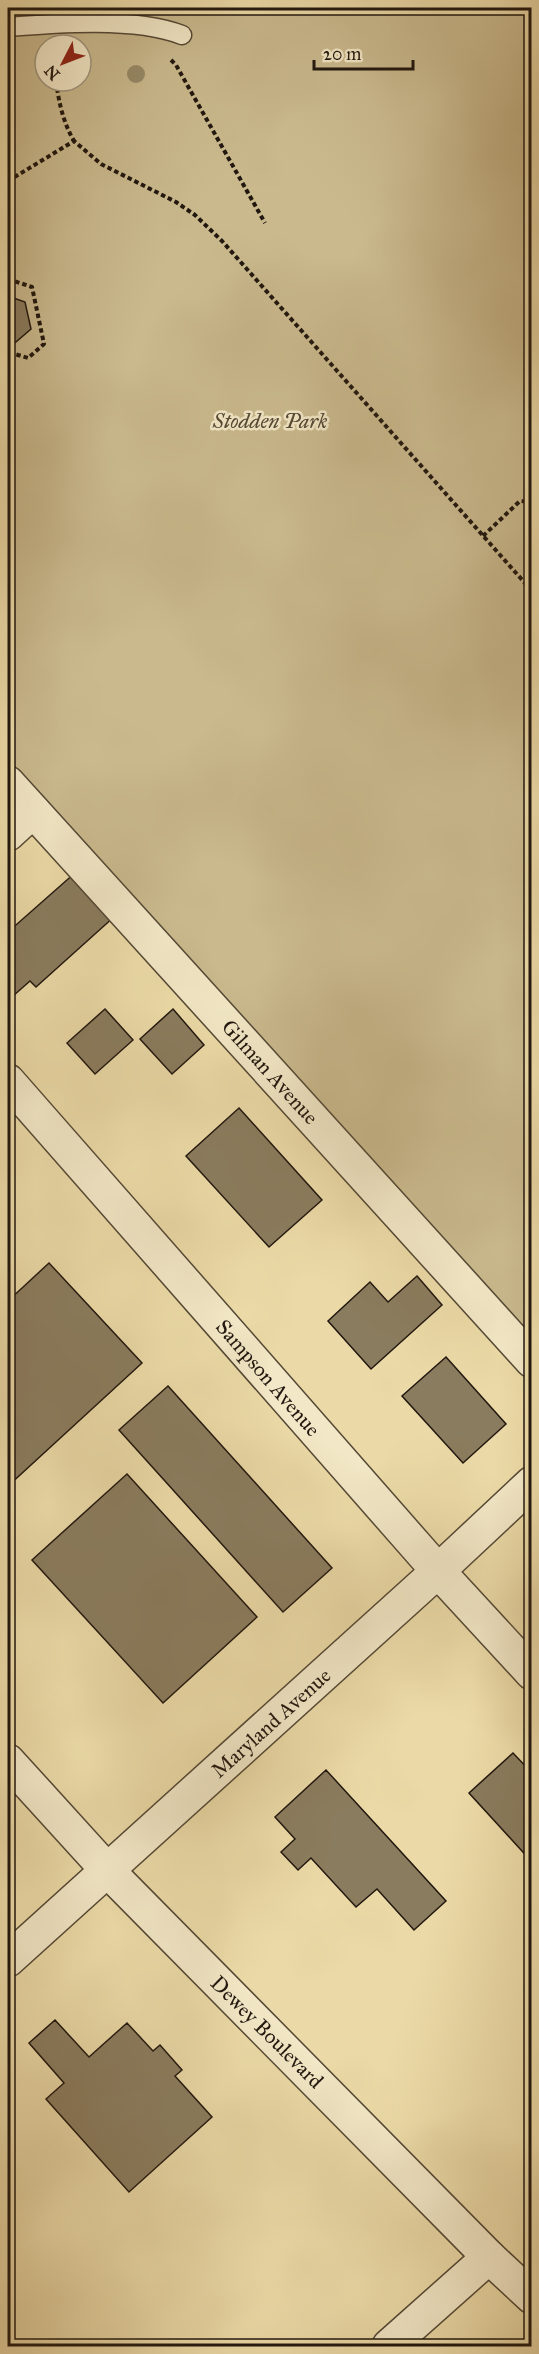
<svg xmlns="http://www.w3.org/2000/svg" width="539" height="2354" viewBox="0 0 539 2354" font-family="'IM FELL Great Primer',serif">
  <style>
    .green { fill: #c9b98d; stroke: #75684e; stroke-width: 1.5; fill-rule: evenodd }
    .building { fill: #8a7c5e; stroke: #21170f; stroke-width: 1.5 }
    .lines { fill: none; stroke-linecap: round; stroke-linejoin: round }
    .service-casing { stroke: #544835; stroke-width: 21 }
    .minor-casing { stroke: #544835; stroke-width: 36 }
    .tertiary-casing { stroke: #544835; stroke-width: 36 }
    .path { stroke: #21170f; stroke-width: 4; stroke-dasharray: 4.5 3; stroke-linecap: butt }
    .service { stroke: #f2e7c6; stroke-width: 18 }
    .minor { stroke: #f2e7c6; stroke-width: 33 }
    .tertiary { stroke: #f2e7c6; stroke-width: 33 }
    .tree { fill: #978a68 }
    .labels { text-anchor: middle; dominant-baseline: central; stroke-width: 5; stroke-linejoin: round; paint-order: stroke }
    .park-label { font-size: 21px; font-style: italic; fill: #534835; stroke: #f2e7c6 }
    .street-label { font-size: 21px; fill: #21170f; stroke: #f2e7c6 }
  </style>
  <rect width="100%" height="100%" fill="#ebdaa7"/>
  <filter id="stains"><feTurbulence type="fractalNoise" baseFrequency=".00333" numOctaves="4"/><feColorMatrix values="0 0 0 0 .2 0 0 0 0 .09 0 0 0 0 .02 0 0 0 .5 -.17"/></filter>
  <radialGradient id="worn" r=".72"><stop offset=".6" stop-color="#630" stop-opacity="0"/><stop offset="1" stop-color="#630" stop-opacity=".3"/></radialGradient>
  <path class="green" d="M8,8H531V1338L8,760ZM45,45H81V81H45Z"/>
  <g class="building">
    <path d="M8,296L25,302L31,329L10,347L8,346Z"/>
    <path d="M76,872L115,916L36,987L30,981L13,996L8,990V932Z"/>
    <path d="M105,1009L133,1040L95,1074L67,1043Z"/>
    <path d="M173,1009L204,1045L172,1074L140,1039Z"/>
    <path d="M239,1108L322,1200L269,1247L186,1156Z"/>
    <path d="M49,1263L142,1363L8,1486V1301Z"/>
    <path d="M417,1276L442,1305L371,1369L328,1321L370,1282L388,1302Z"/>
    <path d="M446,1357L506,1424L463,1463L402,1396Z"/>
    <path d="M168,1386L332,1568L283,1612L119,1430Z"/>
    <path d="M127,1474L257,1617L163,1703L32,1560Z"/>
    <path d="M513,1753L532,1773V1862L469,1793Z"/>
    <path d="M326,1770L446,1901L414,1930L377,1889L356,1907L311,1858L298,1870L281,1852L295,1839L275,1817Z"/>
    <path d="M55,2020L89,2057L127,2023L153,2051L160,2045L182,2070L175,2076L212,2117L129,2192L46,2099L64,2083L29,2043Z"/>
  </g>
  <g class="lines">
    <g class="service-casing">
      <path id="service" d="M8,27C57,23 136,17 182,35"/>
    </g>
    <g class="minor-casing">
      <g id="minor">
        <path d="M8,783L532,1361"/>
        <path d="M8,834L33,811"/>
        <path d="M8,1081L438,1571L532,1673"/>
        <path d="M8,1960L438,1571L532,1483"/>
        <path d="M389,2346L489,2257"/>
      </g>
    </g>
    <g class="tertiary-casing">
      <path id="tertiary" d="M8,1761L108,1871L489,2257L532,2297"/>
    </g>
    <g class="path">
      <path d="M171,60L176,65L265,223"/>
      <path d="M56,81C59,103 63,122 74,141"/>
      <path d="M8,181L74,141L101,164L176,202L195,215L222,241L532,591"/>
      <path d="M8,279L32,287L44,344L28,358L8,352"/>
      <path d="M483,536L520,501L532,502"/>
    </g>
    <use href="#service" class="service"/>
    <use href="#minor" class="minor"/>
    <use href="#tertiary" class="tertiary"/>
  </g>
  <circle class="tree" cx="136" cy="74" r="9"/>
  <g class="labels">
    <g class="park-label">
      <text x="270" y="421">Stodden Park</text>
    </g>
    <g class="street-label">
      <text transform="translate(270 1072) rotate(48)">Gilman Avenue</text>
      <text transform="translate(268 1378) rotate(49)">Sampson Avenue</text>
      <text transform="translate(271 1723) rotate(-42)">Maryland Avenue</text>
      <text transform="translate(267 2032) rotate(45)">Dewey Boulevard</text>
    </g>
  </g>
  <rect width="539" height="2354" fill="none" stroke="#ebdaa7" stroke-width="30"/>
  <rect x="9" y="9" width="521" height="2336" fill="none" stroke="#21170f" stroke-width="3"/>
  <rect x="15" y="15" width="509" height="2324" fill="none" stroke="#21170f" stroke-width="1.5"/>
  <g transform="translate(63 63) rotate(228)"><circle r="28" fill="#f2e7c6" stroke="#9e947d" stroke-width="1.5"/>
  <path d="M0-4.5L10 22L0 15L-10 22Z" fill="#8f2418"/>
  <text y="-9" font-size="16" font-weight="bold" text-anchor="middle" fill="#21170f">N</text>
  </g>
  <path d="M314 60v9h99v-9" fill="none" stroke="#21170f" stroke-width="3"/>
  <text x="323" y="60" font-size="18" fill="#21170f" stroke="#f2e7c6" stroke-width="4.5" paint-order="stroke">20 m</text>
  <rect width="100%" height="100%" filter="url(#stains)"/>
  <rect width="100%" height="100%" fill="url(#worn)"/>
</svg>
